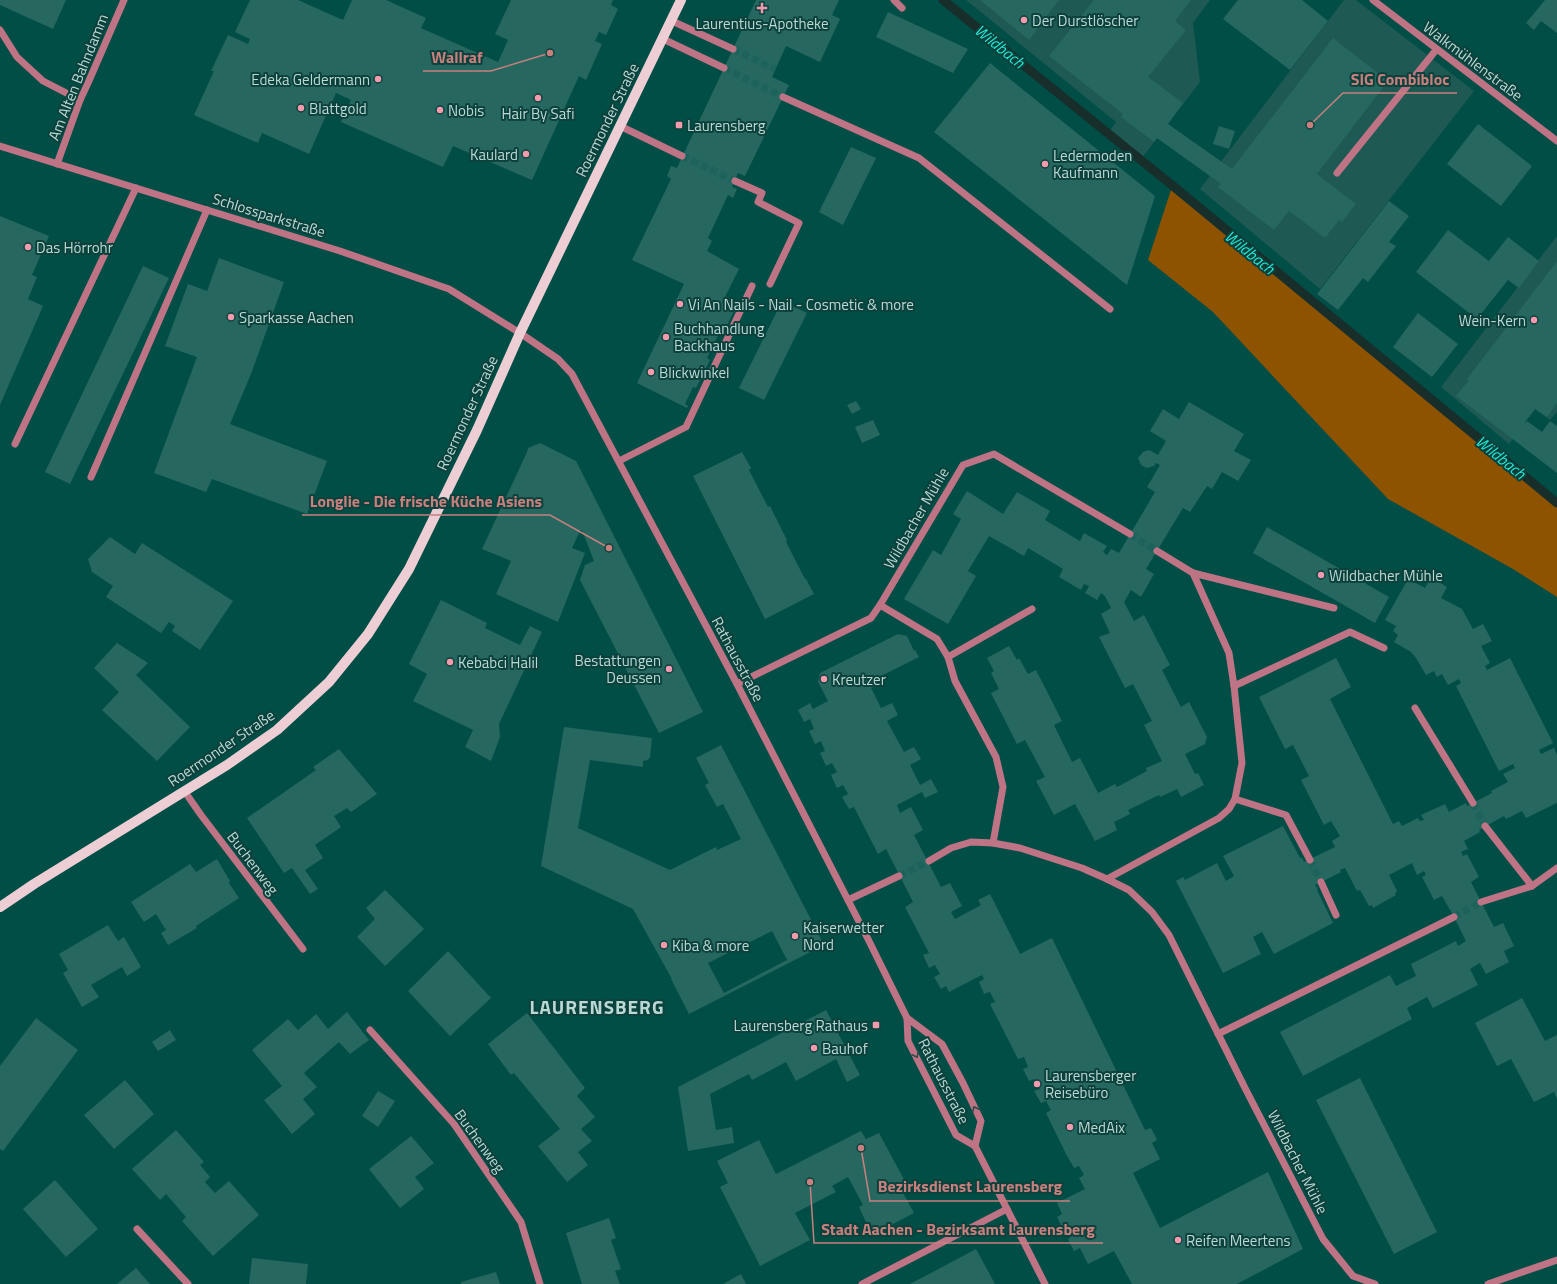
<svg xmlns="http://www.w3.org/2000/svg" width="1557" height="1284" viewBox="0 0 1557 1284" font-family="'Titillium Web',sans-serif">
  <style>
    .built { fill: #1e5953 }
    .green { fill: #8d5300 }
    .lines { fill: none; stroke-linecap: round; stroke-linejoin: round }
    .stream { stroke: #172e2b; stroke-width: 9 }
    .building { fill: #266760; fill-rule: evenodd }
    .minor-tunnel { stroke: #1d635c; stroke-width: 7; stroke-dasharray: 7 3.5; stroke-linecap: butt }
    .minor { stroke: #be7485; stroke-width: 7 }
    .major { stroke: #edced4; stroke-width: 10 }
    .oneway { stroke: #304b4b }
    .poi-dot { fill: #f29aae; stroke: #0d413c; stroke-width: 1.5 }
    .labels { text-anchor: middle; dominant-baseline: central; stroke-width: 4; stroke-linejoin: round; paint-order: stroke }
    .poi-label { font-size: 15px; fill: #bad9d4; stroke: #0d413c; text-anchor: start }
    .street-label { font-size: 15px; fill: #bad9d4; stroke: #0d413c }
    .water-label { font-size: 16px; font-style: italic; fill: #22e8d7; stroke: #0d413c }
    .district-label { font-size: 19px; font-weight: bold; letter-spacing: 1px; fill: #bad9d4; stroke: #0d413c }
    .leader { fill: none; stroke: #c8807e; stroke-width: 1.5 }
    .callout-dot { fill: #c8807e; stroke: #0d413c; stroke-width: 1.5 }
    .callout-label { font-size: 16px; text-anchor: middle; font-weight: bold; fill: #c8807e; stroke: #0d413c; stroke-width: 4; stroke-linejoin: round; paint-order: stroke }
  </style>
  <rect width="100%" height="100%" fill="#014e47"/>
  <g class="built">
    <path d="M966,0H1210L1193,23L1200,82L1142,158L1109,132L1116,122Z"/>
    <path d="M1344,0H1356L1474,91L1320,289L1200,189Z"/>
    <path d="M1557,236V412L1550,420L1535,409L1509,444L1441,387Z"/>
  </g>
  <path class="green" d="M1171,190L1557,507V597L1513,569L1388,499L1213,312L1148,260Z"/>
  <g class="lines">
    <path class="stream" d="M943,0L1178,190L1557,503"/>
  </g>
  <g class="building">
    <path d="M0,0H66L53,29L0,5Z"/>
    <path d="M250,0H298L343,20L352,0H386L426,18L421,28L498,62L508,40L495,34L511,0H613L611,5L618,9L606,35L599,32L595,41L602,44L586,80L579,76L532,180L453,146L443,167L341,122L351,100L336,93L309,154L262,133L258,143L194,115L214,71H211L228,35L248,44L250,39L235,32Z"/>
    <path d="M756,0H839L832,15L840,19L820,62L786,46L772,77L789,85L745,176L738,173L732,187L737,189L733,198L728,195L708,238L712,241L707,251L739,269L722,303L735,309L726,327L723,325L707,358L710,360L696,388L693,387L685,404L688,406L687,408L637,383L684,284L632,260L671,179L667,176L671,166L677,168Z"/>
    <path d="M980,0H1059L1029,40Z"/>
    <path d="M1094,0H1191L1175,21L1186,30L1148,77L1183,103L1168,124L1232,169L1333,38L1388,81L1317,174L1356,204L1342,222L1339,220L1325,238L1289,211L1274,230L1218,187L1221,184L1157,138L1154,142L1121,117L1123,114L1049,56Z"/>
    <path d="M1238,0H1302L1328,21L1290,70L1223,19Z"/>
    <path d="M1545,0H1557V33L1541,21L1534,30L1526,23Z"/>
    <path d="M888,12L968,49L953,73L876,37Z"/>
    <path d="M990,63L1155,196L1127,285L934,132Z"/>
    <path d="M1478,124L1532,166L1501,206L1447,164Z"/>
    <path d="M1219,126L1235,131L1229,149L1213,144Z"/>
    <path d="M851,147L876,158L843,225L819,212Z"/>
    <path d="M1389,201L1409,216L1389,242L1396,246L1368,282L1363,278L1338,310L1317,294Z"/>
    <path d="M0,216L49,236L32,275L37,277L28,299L43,306L0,405Z"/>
    <path d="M1448,230L1489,261L1508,237L1539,261L1519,288L1508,280L1477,319L1416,272Z"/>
    <path d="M219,258L284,282L251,374L230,424L327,461L307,514L212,479L206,492L154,473L197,357L165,346L188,284L207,291Z"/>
    <path d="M1557,261V403L1547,417L1535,409L1525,422L1526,423L1527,421L1542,432L1550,421L1557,426V473L1456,396L1469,380L1467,379Z"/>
    <path d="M143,266L169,278L70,484L45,472Z"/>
    <path d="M782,301L807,313L764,400L739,388Z"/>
    <path d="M1418,313L1458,344L1432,377L1393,347Z"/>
    <path d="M856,401L861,409L852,414L847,405Z"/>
    <path d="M1189,402L1244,434L1234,451L1251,460L1238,481L1222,472L1212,489L1207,486L1190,512L1183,508L1146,569L1154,574L1141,597L1131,590L1124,602L1134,621L1144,615L1170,665L1162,670L1181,707L1189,702L1207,737L1205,744L1185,754L1195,774L1198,773L1204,785L1181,797L1177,789L1160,797L1159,795L1128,810L1130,814L1114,822L1117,830L1095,841L1075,804L1054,815L1036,781L1045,777L1025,740L1017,744L991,693L999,689L991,673L994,671L987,658L1009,646L1017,660L1019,658L1028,674L1036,670L1062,721L1054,725L1072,762L1080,758L1098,793L1115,784L1117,787L1147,771L1146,768L1162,761L1144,725L1152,721L1133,684L1125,688L1099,637L1110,633L1101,614L1111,608L1105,596L1101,593L1097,600L1085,593L1089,586L1084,584L1081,590L1059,577L1063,569L1028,548L1024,556L989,536L968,571L976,576L948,624L904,599L933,550L941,555L961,519L953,514L967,491L1003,514L1017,492L1050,511L1045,520L1080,541L1084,533L1107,546L1103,552L1107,555L1111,549L1119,553L1155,492L1147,487L1160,465L1156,463L1154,466L1147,468L1141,465L1138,458L1143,452L1149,450L1158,455L1166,441L1150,431L1163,409L1179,419Z"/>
    <path d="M873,420L880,435L862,443L855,427Z"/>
    <path d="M540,443L576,461L703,712L659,733L580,580L585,565L594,561L582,530L580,531L572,548L585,553L558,622L496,594L511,561L482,549L527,452L528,448Z"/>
    <path d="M742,452L751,468L749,470L768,507L770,506L787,540L786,542L805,579H806L814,594L765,619L693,476Z"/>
    <path d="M1267,527L1389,597L1375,623L1253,553Z"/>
    <path d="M110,537L135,554L142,543L233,601L200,650L172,631L175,626L169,622L161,633L106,597L113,586L92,572L88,559Z"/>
    <path d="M1431,577L1447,587L1441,598L1462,609L1473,629L1483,624L1492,641L1481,646L1490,663L1485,666L1487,670L1510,658L1553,743L1539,750L1541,754L1554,748L1557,755V803L1526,818L1522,811L1506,819L1504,816L1479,830L1480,832L1464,841L1468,849L1461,852L1463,856L1467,854L1479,877L1471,882L1494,927L1503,923L1514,946L1504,951L1509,962L1486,974L1480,963L1470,969L1478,985L1433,1008L1427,997L1407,1008L1412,1019L1303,1076L1280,1032L1390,975L1396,986L1416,976L1411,964L1456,941L1458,946L1466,941L1454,917L1442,896L1434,900L1422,877L1426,875L1424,871L1417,875L1412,863L1389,875L1397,891L1395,893L1396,895L1373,908L1372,905L1369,906L1360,890L1357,891L1345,868L1340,870L1341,872L1315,885L1318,890H1317L1333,923L1274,954L1262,932L1253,937L1261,954L1223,973L1176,881L1183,877L1185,880L1217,863L1226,881L1234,876L1223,856L1283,826L1300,858H1302L1304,862L1335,847L1332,841L1340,836L1331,821L1324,825L1301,780L1309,776L1293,745L1285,749L1259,697L1336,658L1351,687L1330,699L1393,824L1399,821L1402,826L1418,818L1420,821L1424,820L1421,815L1445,804L1449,812L1466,803L1467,806L1492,793L1491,791L1508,782L1503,774L1515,768L1513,764L1499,771L1456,686L1461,683L1459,679L1448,685L1442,674L1437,677L1434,671L1426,675L1416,658L1411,652L1394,642L1398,635L1393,631L1396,626L1385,620L1408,579L1425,588Z"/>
    <path d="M441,600L487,623L485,628L520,645L530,626L542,632L499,724L500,737L491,761L465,747L473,730L413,701L427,674L409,664Z"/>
    <path d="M898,634L907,636L914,651L915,650L919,657L879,677L882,683L871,688L881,708L892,703L898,715L887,721L904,752L914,747L921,759L910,765L920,785L931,779L938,792L925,798L922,792L897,805L900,813L911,807L923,830L914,835L941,887L950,883L962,906L951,912L955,919L981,905L978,900L990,894L1020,954L1052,938L1145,1130L1151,1128L1157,1140L1152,1143L1160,1159L1133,1173L1160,1228L1268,1172L1303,1249L1237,1284H1132L1114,1251L1088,1264L1080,1248L1074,1251L1068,1239L1074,1235L1069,1226L1063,1229L1057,1217L1062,1214L1057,1203L1085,1189L1079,1178L1084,1175L1079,1166L1074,1168L1066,1154L1046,1113L1051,1110L1046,1101L1041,1103L1034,1091L1040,1089L1034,1079L1029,1081L1023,1069L1028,1067L1024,1057L1018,1059L990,1004L995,1002L990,992L984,994L979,982L984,979L982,975L949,992L946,986L941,989L934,977L940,974L935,965L929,968L923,955L929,953L905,907L913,902L886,849L878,854L854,807L849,809L842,797L848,794L843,785L837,788L831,775L837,772L832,763L826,766L820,753L825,751L821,741L815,744L809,731L814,729L810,719L804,722L798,710L810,703L813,709L828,701L818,682L820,673Z"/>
    <path d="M117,643L148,663L136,675L190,727L157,761L102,710L119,692L94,668Z"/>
    <path d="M564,727L652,738L650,757L648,760L643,761V767L590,760L578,828L670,870L716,847L717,850L741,839L723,804L717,807L705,785L709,783L696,758L721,745L824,945L689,1014L671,979H672L633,909L541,866ZM772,931L787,960L724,993L708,963Z"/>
    <path d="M339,749L377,794L351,812L347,808L334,816L341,827L315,845L323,858L305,870L318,889L310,894L292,868L284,873L247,818L316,770L313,767Z"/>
    <path d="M217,859L230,881L229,883L239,898L196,926L197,928L168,945L161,933L166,930L156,914L144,922L131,902L190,864L196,872Z"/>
    <path d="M385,890L424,929L385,966L357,937L375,919L366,908Z"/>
    <path d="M108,925L118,941L124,937L141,967L127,976L122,967L91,985L99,997L82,1007L63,973L68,970L59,954Z"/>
    <path d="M448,951L491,998L450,1036L408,991Z"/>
    <path d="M1522,998L1545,1041L1557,1035V1099L1554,1092L1534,1102L1511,1059L1497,1066L1475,1023Z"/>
    <path d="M826,1010L860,1075L847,1082L836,1059L796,1081L786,1062L752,1080L749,1074L710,1094L716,1130L732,1127L734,1143L688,1151L678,1087Z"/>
    <path d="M347,1012L369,1040L350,1054L339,1042L304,1073L317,1087L303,1099L315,1114L292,1134L264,1100L282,1086L252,1050L288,1019L298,1030L316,1014L328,1029Z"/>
    <path d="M527,1013L585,1088L577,1096L595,1117L581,1129L592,1141L578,1152L588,1165L567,1182L538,1146L560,1129L514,1073L511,1075L488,1044Z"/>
    <path d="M36,1018L78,1050L3,1151L0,1149V1066Z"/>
    <path d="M170,1030L176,1040L158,1051L152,1042Z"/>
    <path d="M1360,1078L1437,1232L1394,1254L1316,1100Z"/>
    <path d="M125,1080L154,1114L114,1149L84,1115Z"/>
    <path d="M378,1091L395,1101L378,1127L362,1116Z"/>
    <path d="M176,1130L204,1162L200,1165L210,1177L205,1182L215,1193L229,1181L259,1215L213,1256L182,1221L186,1217L166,1194L160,1200L132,1169Z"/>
    <path d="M861,1131L866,1139L879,1133L907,1185L901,1189L914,1213L872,1235L859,1207L863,1205L848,1177L832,1186L836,1192L795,1213L810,1240L760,1266L720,1187L728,1183L717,1161L759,1140L776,1174Z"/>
    <path d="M411,1136L434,1163L415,1177L424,1189L400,1208L369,1169Z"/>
    <path d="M55,1180L98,1229L66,1257L23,1209Z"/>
    <path d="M609,1218L616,1238L611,1240L621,1269L615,1271L620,1284H582L566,1233Z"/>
    <path d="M976,1249L995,1284H910L929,1274Z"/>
    <path d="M252,1258L308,1264L306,1284H249Z"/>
    <path d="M136,1268L150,1284H117Z"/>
    <path d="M496,1272L500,1284H461V1282Z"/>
    <path d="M741,1274L746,1284H723Z"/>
  </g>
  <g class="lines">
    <g class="minor-tunnel">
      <path d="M733,49L775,69"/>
      <path d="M724,68L783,97"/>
      <path d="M682,156L735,181"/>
      <path d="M1130,534L1157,551"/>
      <path d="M1473,803L1485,826"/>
      <path d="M1310,860L1321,882"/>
      <path d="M899,876L929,861"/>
      <path d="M1454,917L1481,902"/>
    </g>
    <g class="minor">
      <path d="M894,0L902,8"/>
      <path d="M1373,0L1557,141"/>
      <path d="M672,21L733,49"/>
      <path d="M0,30L17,57L43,81L80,100"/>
      <path d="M663,39L724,68"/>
      <path d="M783,97L919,158L1110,309"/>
      <path d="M620,126L682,156"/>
      <path d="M0,146L340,251L449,289L520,333L558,359L572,374L737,684L869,941L907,1018L908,1041L956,1135L975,1146L1045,1284"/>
      <path d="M57,164L80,100L88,83L124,0"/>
      <path d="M1337,173L1436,50"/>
      <path d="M735,181L762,193L758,202L799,223L770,284"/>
      <path d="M15,444L136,188"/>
      <path d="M619,461L686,427L752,286"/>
      <path d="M91,477L207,210"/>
      <path d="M1157,551L1193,573L1334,608"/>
      <path d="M880,605L937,639L948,657L955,681L996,757L1003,787L993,843"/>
      <path d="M948,657L1032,609"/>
      <path d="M737,684L871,618L880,605L963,465L994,454L1130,534"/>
      <path d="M1234,686L1350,632L1384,648"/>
      <path d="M1415,708L1473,803"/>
      <path d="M185,792L201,815L303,949"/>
      <path d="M1235,799L1286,815L1310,860"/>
      <path d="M1485,826L1532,886"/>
      <path d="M929,861L951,848L971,842L993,843L1020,848L1082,868L1107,879L1129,890L1152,912L1169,935L1245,1088L1323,1239L1353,1276L1375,1284"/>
      <path d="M1107,879L1219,818L1229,809L1235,799L1242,763L1234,686L1229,653L1193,573"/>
      <path d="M1321,882L1336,915"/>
      <path d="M848,900L899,876"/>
      <path d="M1481,902L1532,886L1557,868"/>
      <path d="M907,1018L942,1044L963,1083L981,1121L975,1146"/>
      <path d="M370,1030L454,1124L521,1222L540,1284"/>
      <path d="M1218,1034L1454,917"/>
      <path d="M137,1229L188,1284"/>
      <path d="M862,1284L1007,1209"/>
      <path d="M1488,1284L1557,1260"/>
    </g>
    <path class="major" d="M0,907L34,884L227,765L277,730L329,682L368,634L409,569L477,430L520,333L681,0"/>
  </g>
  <defs><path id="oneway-chevron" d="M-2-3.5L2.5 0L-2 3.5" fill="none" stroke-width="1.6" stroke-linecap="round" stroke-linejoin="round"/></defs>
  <g class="oneway">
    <use href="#oneway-chevron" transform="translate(916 1055) rotate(63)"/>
    <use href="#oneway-chevron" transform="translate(975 1109) rotate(-116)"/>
  </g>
  <g class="poi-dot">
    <path d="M760 2h4v4h4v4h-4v4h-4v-4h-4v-4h4z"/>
    <circle cx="1024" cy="20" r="4"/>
    <circle cx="378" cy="79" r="4"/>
    <circle cx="538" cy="98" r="4"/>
    <circle cx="301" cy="108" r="4"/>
    <circle cx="440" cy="110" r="4"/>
    <rect x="675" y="121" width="8" height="8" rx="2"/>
    <circle cx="526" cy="154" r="4"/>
    <circle cx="1045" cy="164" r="4"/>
    <circle cx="28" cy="247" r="4"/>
    <circle cx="680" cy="304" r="4"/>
    <circle cx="231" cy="317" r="4"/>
    <circle cx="1534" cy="320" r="4"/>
    <circle cx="666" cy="337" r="4"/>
    <circle cx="651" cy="372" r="4"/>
    <circle cx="1321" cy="575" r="4"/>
    <circle cx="450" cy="662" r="4"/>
    <circle cx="669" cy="669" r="4"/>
    <circle cx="824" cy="679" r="4"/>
    <circle cx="795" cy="936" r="4"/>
    <circle cx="664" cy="945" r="4"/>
    <rect x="872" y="1021" width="8" height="8" rx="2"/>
    <circle cx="814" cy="1048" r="4"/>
    <circle cx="1037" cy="1084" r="4"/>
    <circle cx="1070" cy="1127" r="4"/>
    <circle cx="1178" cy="1240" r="4"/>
  </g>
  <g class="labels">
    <g class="poi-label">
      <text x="1032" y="20">Der Durstlöscher</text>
      <text x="762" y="23" text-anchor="middle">Laurentius-Apotheke</text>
      <text x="370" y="79" text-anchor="end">Edeka Geldermann</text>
      <text x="309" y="108">Blattgold</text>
      <text x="448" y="110">Nobis</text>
      <text x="538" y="113" text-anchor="middle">Hair By Safi</text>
      <text x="687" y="125">Laurensberg</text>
      <text x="518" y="154" text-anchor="end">Kaulard</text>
      <text x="1053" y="155">Ledermoden<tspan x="1053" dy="17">Kaufmann</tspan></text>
      <text x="36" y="247">Das Hörrohr</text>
      <text x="688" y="304">Vi An Nails - Nail - Cosmetic &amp; more</text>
      <text x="239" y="317">Sparkasse Aachen</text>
      <text x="1526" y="320" text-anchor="end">Wein-Kern</text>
      <text x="674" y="328">Buchhandlung<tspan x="674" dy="17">Backhaus</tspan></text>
      <text x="659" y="372">Blickwinkel</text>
      <text x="1329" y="575">Wildbacher Mühle</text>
      <text x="661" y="660" text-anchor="end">Bestattungen<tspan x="661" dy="17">Deussen</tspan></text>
      <text x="458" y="662">Kebabci Halil</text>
      <text x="832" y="679">Kreutzer</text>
      <text x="803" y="927">Kaiserwetter<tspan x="803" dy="17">Nord</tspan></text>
      <text x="672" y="945">Kiba &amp; more</text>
      <text x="868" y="1025" text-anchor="end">Laurensberg Rathaus</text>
      <text x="822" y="1048">Bauhof</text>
      <text x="1045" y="1075">Laurensberger<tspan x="1045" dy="17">Reisebüro</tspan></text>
      <text x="1078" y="1127">MedAix</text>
      <text x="1186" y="1240">Reifen Meertens</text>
    </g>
    <g class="street-label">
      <text transform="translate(1473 61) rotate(37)">Walkmühlenstraße</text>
      <text transform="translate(78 77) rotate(-68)">Am Alten Bahndamm</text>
      <text transform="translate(607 120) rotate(-64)">Roermonder Straße</text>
      <text transform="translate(269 215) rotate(17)">Schlossparkstraße</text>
      <text transform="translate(467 413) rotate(-65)">Roermonder Straße</text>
      <text transform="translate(916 518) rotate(-60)">Wildbacher Mühle</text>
      <text transform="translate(738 659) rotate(62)">Rathausstraße</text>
      <text transform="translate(221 748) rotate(-34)">Roermonder Straße</text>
      <text transform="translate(253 863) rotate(53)">Buchenweg</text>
      <text transform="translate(944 1081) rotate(63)">Rathausstraße</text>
      <text transform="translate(480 1141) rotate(54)">Buchenweg</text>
      <text transform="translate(1298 1162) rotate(63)">Wildbacher Mühle</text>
    </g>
    <g class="water-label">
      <text transform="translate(1000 46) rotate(39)">Wildbach</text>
      <text transform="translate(1250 252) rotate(39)">Wildbach</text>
      <text transform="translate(1501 457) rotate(39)">Wildbach</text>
    </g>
    <g class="district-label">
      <text x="597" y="1006">LAURENSBERG</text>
    </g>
  </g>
  <path class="leader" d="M550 53L491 71H423M1310 125L1343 93H1457M609 548L550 515H302M861 1148L870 1201H1070M810 1182L814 1243H1103"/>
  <g class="callout-dot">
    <circle cx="550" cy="53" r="4"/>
    <circle cx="1310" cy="125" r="4"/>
    <circle cx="609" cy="548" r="4"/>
    <circle cx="861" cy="1148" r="4"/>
    <circle cx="810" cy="1182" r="4"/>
  </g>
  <g class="callout-label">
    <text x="457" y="63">Wallraf</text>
    <text x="1400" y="85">SIG Combibloc</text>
    <text x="426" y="507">Longlie - Die frische Küche Asiens</text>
    <text x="970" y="1192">Bezirksdienst Laurensberg</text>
    <text x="958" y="1235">Stadt Aachen - Bezirksamt Laurensberg</text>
  </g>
</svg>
